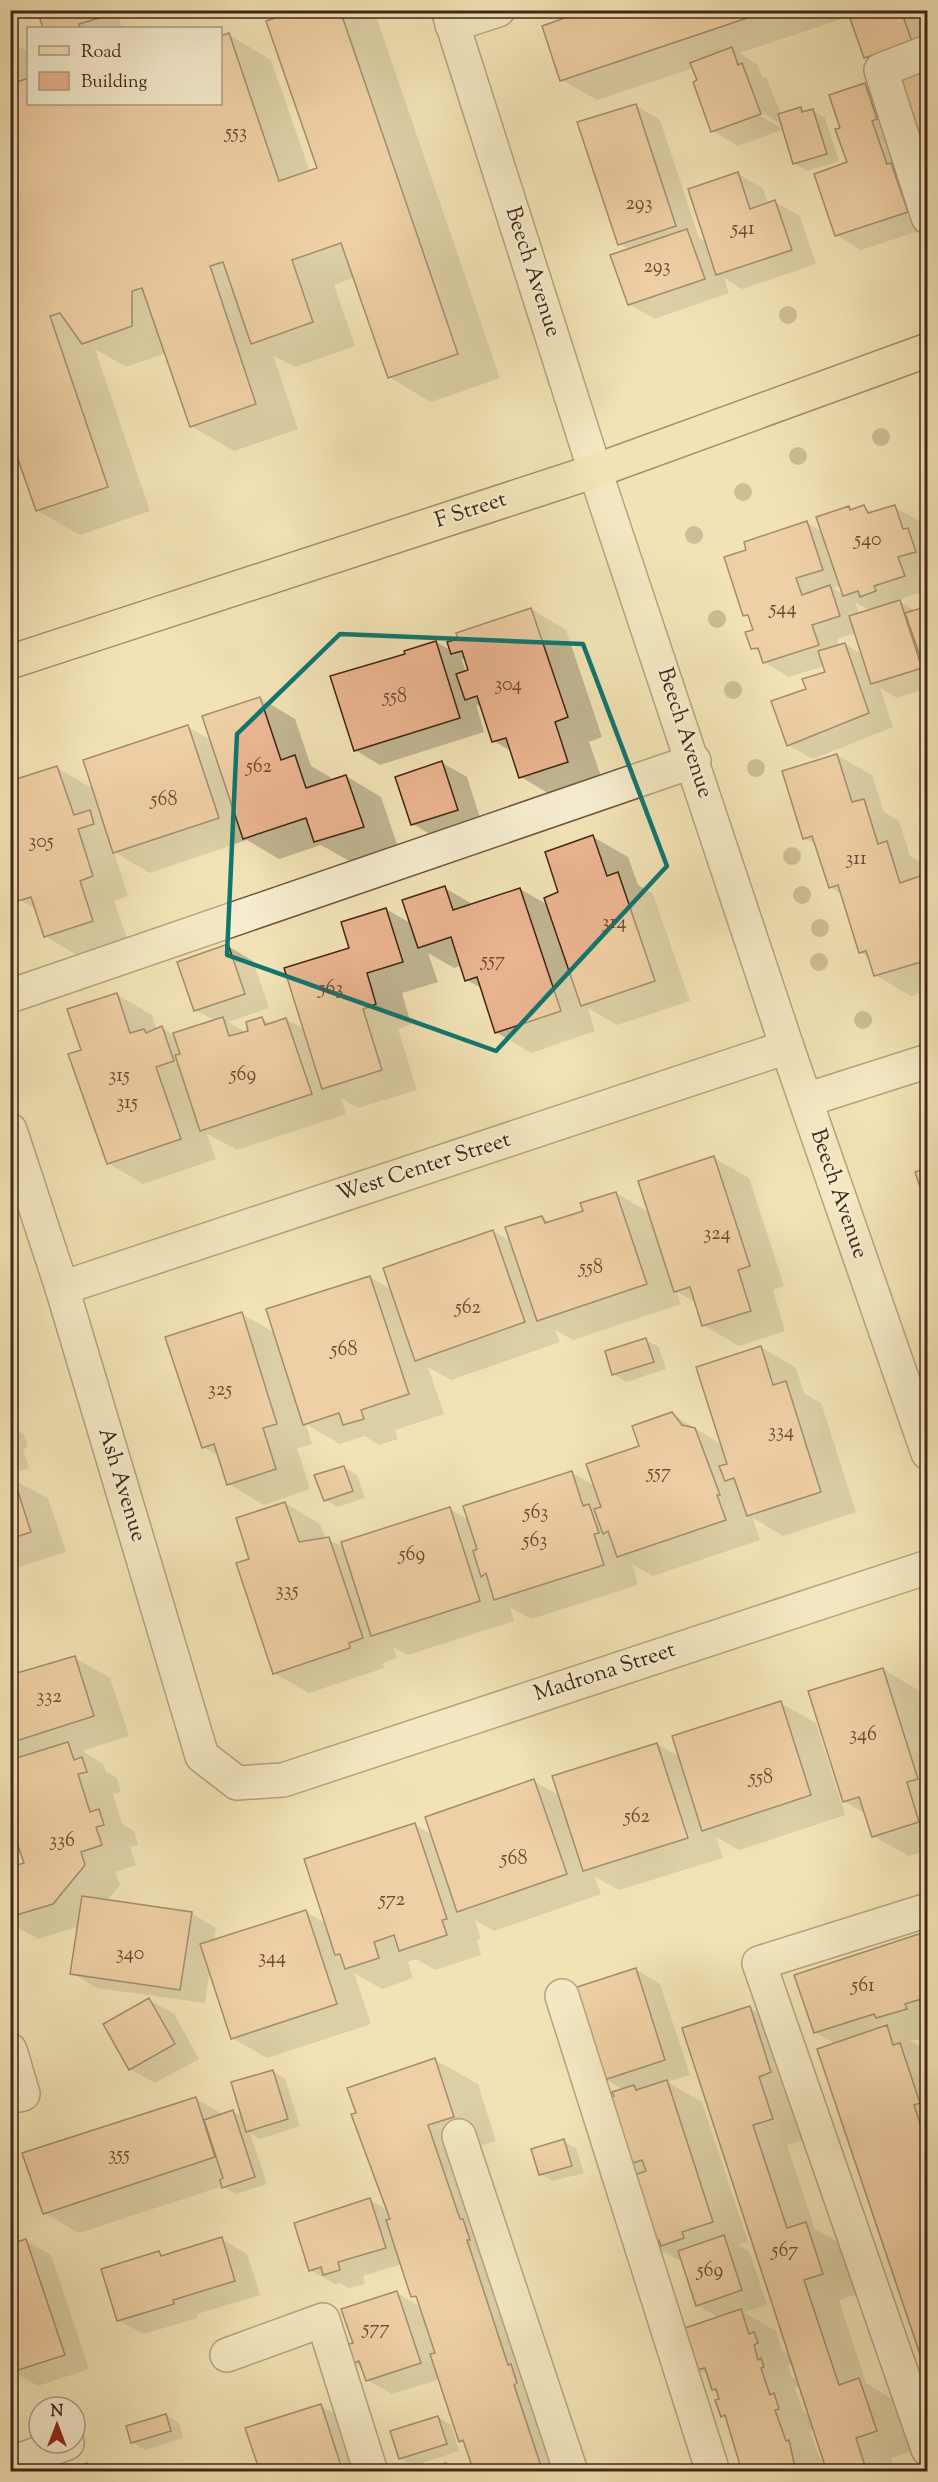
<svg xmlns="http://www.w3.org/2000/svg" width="938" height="2482" viewBox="0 0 938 2482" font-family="'Sorts Mill Goudy',serif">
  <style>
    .shadow { fill: #0003; fill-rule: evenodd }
    .building { fill: #ebb591; stroke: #412614; stroke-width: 1.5 }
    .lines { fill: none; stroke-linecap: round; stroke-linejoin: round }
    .minor-casing { stroke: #6d553d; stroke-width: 36 }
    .major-casing { stroke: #412614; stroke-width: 36 }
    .minor { stroke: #f7edd0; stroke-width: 33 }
    .major { stroke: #f2e3b7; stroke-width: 33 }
    .tree { fill: #a2906e }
    .marked { fill: none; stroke: #0f766e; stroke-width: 4.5; stroke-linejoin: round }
    .labels { text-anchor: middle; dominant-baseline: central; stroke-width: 4.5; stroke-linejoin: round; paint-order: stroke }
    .number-label { font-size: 20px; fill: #6c4a33 }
    .street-label { font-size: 22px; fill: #412614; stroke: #f7edd0 }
  </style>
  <rect width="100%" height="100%" fill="#f2e3b7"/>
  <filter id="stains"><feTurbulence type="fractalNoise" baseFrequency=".00333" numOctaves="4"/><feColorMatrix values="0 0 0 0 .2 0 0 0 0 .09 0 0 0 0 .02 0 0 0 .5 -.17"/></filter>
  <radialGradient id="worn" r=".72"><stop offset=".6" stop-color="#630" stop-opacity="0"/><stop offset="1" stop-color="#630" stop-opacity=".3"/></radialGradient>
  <g class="shadow">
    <path d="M35,10H117L122,28H45L40,13Z"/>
    <path d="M304,10H374L500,378L431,402L389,377L355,277L334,285L355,346L295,367L273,355L298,429L234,451L191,426L166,353L126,367L95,349L150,511L80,535L37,510L10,432V41L28,52V104H220L229,35L271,60L310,172L319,169Z"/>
    <path d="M592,10H921L928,31V59L890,72L865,57L851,16L739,53L757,64L762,76L767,79L781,115L801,109L807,112L813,111L825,118L839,161L807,171L794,163L784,129L738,146L713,131L694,68L597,100L562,80ZM756,109L783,125V129L754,112Z"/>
    <path d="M865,85L890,99L928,228L861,250L836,235L848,163L842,129ZM891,167H894L912,219H909Z"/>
    <path d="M635,105L660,120L699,238L707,242L738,174L763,188L768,204L775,202L800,216L816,264L742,289L724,278L729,293L654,319L629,304L630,250L619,244Z"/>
    <path d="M849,507L854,510L864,507L875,513L894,507L920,521L928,541V570L922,571L928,590L897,600L916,611L928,607V688L897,698L880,688L893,727L813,759L788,745L808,690L827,673L824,666L789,677L764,662L761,653L752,648L755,631L751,619L744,615L748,551L807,523L822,532ZM841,586L844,595L833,588ZM855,602L871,611L859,615ZM856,633L863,655L845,644L839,646L837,639Z"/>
    <path d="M531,609L566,630L602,737L589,742L603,782L556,798L521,777L512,752L494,741L483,709L476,704L484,732L380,765L355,750L363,669L436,642L452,651ZM461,658L466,661L470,671L466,672Z"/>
    <path d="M260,698L295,719L311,766L330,777L332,781L346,776L381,797L398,847L351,862L321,845L279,859L247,840L150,873L114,852L128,896L114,901L128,941L80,957L45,936L37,910L20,900L57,768L94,789L188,727L211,740Z"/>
    <path d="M837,755L872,775L884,812L899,821L910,856L922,863L928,877V990L911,996L875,975L870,958L860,952L842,895L830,887L817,845L804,838Z"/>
    <path d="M442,763L467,777L482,824L438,839L413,824Z"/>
    <path d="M593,837L628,857L638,885L653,894L690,1001L617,1025L588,1008L595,1031L531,1053L496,1032L481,988L467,980L462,965L454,968L428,953L438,982L402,993L411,1024L398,1029L417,1090L358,1108L341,1098L346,1114L237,1150L206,1133L216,1159L143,1184L108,1163L83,1051L116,994L152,1015L157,1030L162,1028L174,1035L215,1021L196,1010L228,946L253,961L269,1008L228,1022L247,1033L262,1019L272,1024L286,1019L305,1030L351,949L386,909L412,924L445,888L474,905L520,889L548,905L560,893Z"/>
    <path d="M714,1158L749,1178L784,1286L773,1290L785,1331L739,1346L703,1325L697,1303L677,1292L681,1304L573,1340L555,1330L560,1342L451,1380L428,1367L444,1414L395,1430L398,1439L379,1445L364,1436L340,1444L306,1424L312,1444L297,1448L310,1489L264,1505L229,1484L219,1456L203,1447L242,1314L275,1333L370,1277L392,1290L493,1231L512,1242L542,1217L551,1223L585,1212L616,1193L650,1213Z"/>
    <path d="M646,1340L659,1347L666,1369L626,1382L614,1374Z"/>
    <path d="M761,1347L796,1368L804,1393L821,1403L856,1512L783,1536L753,1518L760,1540L653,1576L632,1564L638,1585L531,1619L510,1607L514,1621L408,1655L393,1647L397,1658L383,1663L384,1668L309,1693L274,1673L251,1560L285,1503L320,1524L326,1539L344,1547L449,1509L469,1520L572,1473L595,1486L641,1447L672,1414L722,1445Z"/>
    <path d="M10,1411L18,1431L24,1435L28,1447L23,1449L29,1468L10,1474Z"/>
    <path d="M344,1467L357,1475L365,1498L338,1507L325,1500Z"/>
    <path d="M10,1478L48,1498L66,1552L10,1570Z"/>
    <path d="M75,1658L110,1678L129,1736L82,1751L103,1764L106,1772L117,1778L121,1792L113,1794L122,1824L134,1831L138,1845L130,1847L136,1865L115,1872L120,1885L107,1901L191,1913L216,1928L214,1941L306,1912L327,1924L414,1824L432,1835L534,1781L560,1796L657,1744L680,1757L780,1703L816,1723L845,1815L739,1850L716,1837L723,1858L619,1890L595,1877L601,1894L494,1931L475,1920L481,1939L477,1940L481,1955L435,1970L416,1959L408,1962L413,1978L382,1989L354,1973L371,2024L267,2058L232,2038L210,1970L205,2003L97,1988L72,1973L79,1926L38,1939L10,1923V1869L25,1864L15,1832L10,1834V1666L24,1674Z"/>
    <path d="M883,1669L918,1690L928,1720V1850L909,1856L873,1836L866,1814L844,1801Z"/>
    <path d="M928,1933V2040H909L922,2047L928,2060V2373L836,2044L815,2032Z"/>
    <path d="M635,1969L660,1984L690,2075L667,2082L702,2102L748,2242L738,2245L749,2251L767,2305L744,2312L776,2331L782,2351L791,2356L684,2029L749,2008L785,2028L808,2139L787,2145L815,2229L841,2244L858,2294L839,2300L866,2383L894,2400L911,2451L891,2458L895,2472H744L728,2419L722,2416L719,2392L713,2389L709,2376L697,2369L720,2318L697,2305L683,2262L646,2243L640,2175L619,2162L616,2097L624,2090L605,2079ZM793,2363L800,2382L792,2377L788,2365ZM801,2386L811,2416L803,2412L795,2388ZM815,2428L826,2463L820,2459L810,2431Z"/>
    <path d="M149,2000L174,2014L199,2059L155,2083L130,2069Z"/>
    <path d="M10,2021L27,2071L10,2076Z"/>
    <path d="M435,2060L478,2084L496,2141L470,2149L577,2472H476L466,2444L460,2441L440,2379L392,2394L367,2380L363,2369L353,2363L355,2344L397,2293L421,2307L419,2300L413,2296L402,2264L363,2276L365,2284L349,2288L340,2283L335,2284L310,2270L370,2200L389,2211L353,2115Z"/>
    <path d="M273,2071L285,2079L300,2126L260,2139L250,2133L267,2184L236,2194L223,2186L79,2233L44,2213L196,2099L224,2115L233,2112L244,2118Z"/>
    <path d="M563,2141L576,2148L584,2173L553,2181L540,2174Z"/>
    <path d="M222,2239L247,2254L260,2295L197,2314L198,2318L143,2334L118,2320L159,2253L165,2256Z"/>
    <path d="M26,2241L51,2255L89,2369L38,2386L13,2371L10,2364V2246Z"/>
    <path d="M321,2406L356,2426L371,2472H261Z"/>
    <path d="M166,2415L179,2423L183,2438L145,2450L132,2442Z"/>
    <path d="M438,2417L451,2425L459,2451L413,2466L400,2458Z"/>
    <path d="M87,2465L98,2472H67Z"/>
  </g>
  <g class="building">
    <path d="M37,10H97L99,18L79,24L80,28H43Z"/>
    <path d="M299,10H340L458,354L388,378L341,243L292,260L313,322L251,344L223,262L210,266L256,404L190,427L142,288L132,291V326L82,344L60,313L50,316L108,487L36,511L10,436V79L12,84L28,78V104H220V36L229,33L279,181L317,168L266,21Z"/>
    <path d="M587,10H771L560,81L542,26Z"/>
    <path d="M847,10H901L912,42L864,58Z"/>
    <path d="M732,47L738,65L742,63L761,114L711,132L693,82L697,80L690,63Z"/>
    <path d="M928,65V191L899,74Z"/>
    <path d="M865,83L877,119L872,121L887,164L891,163L908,212L835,236L814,174L847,162L835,129L840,128L829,95Z"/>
    <path d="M636,104L676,226L618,245L577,122Z"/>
    <path d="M801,107L802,112L813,109L827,154L793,164L778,114Z"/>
    <path d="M738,172L750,209L775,200L792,250L716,275L688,189Z"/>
    <path d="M687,229L705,279L628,305L610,255Z"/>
    <path d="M864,505L868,513L895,505L903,529L908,528L916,552L898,557L905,576L874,586L876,591L860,597L858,591L843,596L816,517L849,506L850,510Z"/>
    <path d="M807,521L823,570L796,578L802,595L830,585L840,616L812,625L819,645L763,663L758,648L751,649L745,632L753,630L748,615L743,616L724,557L746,550L744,542Z"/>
    <path d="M900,600L922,668L871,684L849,616Z"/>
    <path d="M928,606V657L921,659L905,613Z"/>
    <path d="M531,608L568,717L555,722L568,762L519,778L506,738L492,742L477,696L465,700L456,674L468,670L462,651L451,654L447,642L458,639L456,633Z"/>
    <path d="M436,641L460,718L354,751L330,676L405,654L404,651Z"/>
    <path d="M845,643L869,713L787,746L771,701L806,689L802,679L825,672L818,651Z"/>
    <path d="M260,697L281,760L295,755L306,788L346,775L364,827L314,842L306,818L243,839L202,716Z"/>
    <path d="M188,725L219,818L113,853L83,760Z"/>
    <path d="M837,754L852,802L864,799L878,844L887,841L900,883L926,874L928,880V900L922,902L928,920V960L874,976L866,951L859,953L838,885L829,888L812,836L803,839L782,771Z"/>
    <path d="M442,761L458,810L411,825L395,777Z"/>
    <path d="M57,766L74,815L90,810L94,824L78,829L93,876L80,881L93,921L44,937L31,897L18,901L10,878V781Z"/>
    <path d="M928,798V823L920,801Z"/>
    <path d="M593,835L607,876L618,872L655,981L581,1006L544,898L558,892L545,852Z"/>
    <path d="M445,886L453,910L520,888L561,1011L495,1033L477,977L465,981L451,937L418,948L402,900Z"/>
    <path d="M386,908L403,962L367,973L376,1004L363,1009L382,1070L322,1089L284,968L349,948L341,922Z"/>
    <path d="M228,944L245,994L194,1011L177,962Z"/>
    <path d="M117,993L130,1033L144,1029L146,1033L162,1026L174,1061L156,1067L181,1139L107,1164L68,1054L81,1050L67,1009Z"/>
    <path d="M223,1017L229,1036L248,1031L246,1022L262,1017L265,1025L286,1018L312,1094L200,1131L175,1055L180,1054L173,1033Z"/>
    <path d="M714,1156L750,1266L738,1270L751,1311L702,1326L690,1287L674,1292L638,1181Z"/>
    <path d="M928,1168V1210L915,1172Z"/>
    <path d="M616,1192L647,1284L537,1321L505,1227L542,1216L545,1223L583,1211L580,1203Z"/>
    <path d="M493,1230L525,1322L415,1361L383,1268Z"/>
    <path d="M370,1276L409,1394L361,1410L364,1419L343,1425L339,1413L303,1425L266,1309Z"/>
    <path d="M242,1312L277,1424L263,1428L276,1469L227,1485L214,1444L202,1448L165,1337Z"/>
    <path d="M646,1338L654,1362L612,1375L605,1351Z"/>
    <path d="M761,1346L773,1385L786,1381L821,1492L747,1516L734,1478L725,1481L719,1466L727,1464L696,1367Z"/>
    <path d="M672,1412L682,1425L695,1428L720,1495H717L726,1520L617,1557L608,1531L603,1534L594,1509L601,1507L586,1464L639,1446L632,1426Z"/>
    <path d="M344,1466L353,1491L324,1501L314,1475Z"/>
    <path d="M572,1471L583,1506L589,1504L599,1533L594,1534L604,1565L494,1600L486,1573L481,1577L473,1551L477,1549L463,1506Z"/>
    <path d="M13,1476L31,1532L10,1539V1477Z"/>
    <path d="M285,1502L299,1542L329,1537L363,1638L349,1643L350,1648L273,1674L236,1563L249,1559L236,1518Z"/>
    <path d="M450,1507L480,1601L371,1636L341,1542Z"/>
    <path d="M75,1656L94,1716L10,1743V1675Z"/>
    <path d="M883,1668L918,1779L907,1782L919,1822L872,1837L859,1797L843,1802L808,1691Z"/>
    <path d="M781,1701L811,1795L702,1831L672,1736Z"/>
    <path d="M68,1742L74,1760L82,1757L87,1772L78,1774L90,1812L99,1809L104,1825L96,1827L102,1845L81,1852L85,1865L53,1904L10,1917V1867L24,1863L10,1822V1760Z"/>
    <path d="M657,1743L688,1838L583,1871L552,1776Z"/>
    <path d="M534,1779L567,1874L457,1912L425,1817Z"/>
    <path d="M415,1823L447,1919L442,1920L447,1935L399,1951L394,1935L374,1942L379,1958L345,1969L340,1954L335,1955L304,1859Z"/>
    <path d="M82,1896L192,1912L180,1990L70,1974Z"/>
    <path d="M306,1910L337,2004L231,2039L200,1944Z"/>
    <path d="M928,1931V1997L905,2004L907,2009L876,2018L874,2014L814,2033L794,1975Z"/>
    <path d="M636,1968L665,2060L604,2080L574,1988Z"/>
    <path d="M149,1998L175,2044L129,2070L103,2024Z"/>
    <path d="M750,2006L771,2072L759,2077L773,2119L753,2125L787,2228L806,2222L823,2274L804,2280L839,2385L859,2378L877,2431L856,2438L867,2472H827L682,2028Z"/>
    <path d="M887,2025L893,2045L900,2043L920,2103L914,2105L924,2136L928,2135V2378L817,2049Z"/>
    <path d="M435,2058L454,2117L428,2125L460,2219H463L470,2240H467L508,2365L511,2364L517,2383L514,2385L543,2472H474L463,2440L459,2442L430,2354L435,2353L416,2296L411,2297L386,2220L390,2219L351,2114L356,2113L347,2088Z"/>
    <path d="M273,2070L288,2119L246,2132L231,2082Z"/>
    <path d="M667,2080L713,2222L682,2232L684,2238L661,2246L659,2240L645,2244L634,2175L646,2171L642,2160L630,2164L597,2102L614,2096L612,2092L634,2085L636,2090Z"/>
    <path d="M196,2097L215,2157L43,2214L22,2153Z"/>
    <path d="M233,2110L255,2177L222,2188L220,2180L223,2178L204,2120Z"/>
    <path d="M564,2139L572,2166L539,2175L531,2149Z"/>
    <path d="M370,2198L386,2248L338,2262L340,2270L323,2275L321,2267L309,2271L294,2223Z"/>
    <path d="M724,2235L742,2290L696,2306L678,2251Z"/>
    <path d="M222,2237L235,2281L173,2300L174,2304L117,2321L101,2269L159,2251L161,2256Z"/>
    <path d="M26,2239L65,2355L12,2372L10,2244Z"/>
    <path d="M397,2291L421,2363L366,2381L359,2361L351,2364L345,2345L353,2343L341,2309Z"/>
    <path d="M741,2309L749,2334L754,2332L758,2343L754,2345L758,2360L761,2358L764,2367L761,2368L770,2395L774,2393L779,2409L775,2410L786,2441L789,2440L796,2472H742L725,2415L721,2417L715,2400L719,2399L716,2389L712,2390L705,2368L696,2370L682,2329Z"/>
    <path d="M321,2404L343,2472H260L245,2428Z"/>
    <path d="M166,2414L171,2431L131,2443L126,2426Z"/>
    <path d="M438,2416L447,2444L399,2459L390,2431Z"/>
    <path d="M87,2463L90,2472H62Z"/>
    <path d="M446,2463L448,2470L459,2467L461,2472H434L433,2467Z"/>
  </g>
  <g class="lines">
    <g class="minor-casing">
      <g id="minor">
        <path d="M448,10L595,471L787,1047L928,1453"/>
        <path d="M452,25L498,10"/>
        <path d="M928,52L881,70L928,217"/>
        <path d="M10,996L694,761"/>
        <path d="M806,1100L928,1061"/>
        <path d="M10,1130L62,1288L202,1756L237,1783L283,1780L928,1567"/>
        <path d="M62,1288L787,1047"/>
        <path d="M928,1910L759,1963L928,2449"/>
        <path d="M562,1996L713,2472"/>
        <path d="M10,2050L23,2094L10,2097"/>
        <path d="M459,2136L571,2472"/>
        <path d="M227,2355L323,2320L371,2472"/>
        <path d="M10,2464L67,2443"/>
      </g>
    </g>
    <g class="major-casing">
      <path id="major" d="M10,662L595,471L928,350"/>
    </g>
    <use href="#minor" class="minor"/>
    <use href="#major" class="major"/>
  </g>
  <g class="tree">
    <circle cx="788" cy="315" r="9"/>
    <circle cx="881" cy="437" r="9"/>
    <circle cx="798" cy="456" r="9"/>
    <circle cx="743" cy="492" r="9"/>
    <circle cx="694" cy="535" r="9"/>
    <circle cx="717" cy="619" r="9"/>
    <circle cx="733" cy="690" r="9"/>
    <circle cx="756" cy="768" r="9"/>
    <circle cx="792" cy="856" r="9"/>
    <circle cx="802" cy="895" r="9"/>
    <circle cx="820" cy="928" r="9"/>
    <circle cx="819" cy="962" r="9"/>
    <circle cx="863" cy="1020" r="9"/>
  </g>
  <path d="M0 0H938V2482H0ZM340,634L583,644L667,866L496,1051L227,955L237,734Z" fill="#f2e3b7" fill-opacity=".55" fill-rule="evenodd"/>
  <path class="marked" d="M340,634L583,644L667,866L496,1051L227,955L237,734Z"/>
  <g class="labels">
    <g class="number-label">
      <text x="236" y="133">553</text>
      <text x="639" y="204">293</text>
      <text x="743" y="229">541</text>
      <text x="657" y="267">293</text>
      <text x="868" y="540">540</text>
      <text x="783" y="609">544</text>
      <text x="508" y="685">304</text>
      <text x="395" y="697">558</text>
      <text x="259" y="767">562</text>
      <text x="164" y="800">568</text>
      <text x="41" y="842">305</text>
      <text x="856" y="859">311</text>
      <text x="614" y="923">314</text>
      <text x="493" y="961">557</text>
      <text x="331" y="989">563</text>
      <text x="243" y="1075">569</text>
      <text x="119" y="1076">315</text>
      <text x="127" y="1103">315</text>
      <text x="717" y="1234">324</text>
      <text x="591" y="1268">558</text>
      <text x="468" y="1308">562</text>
      <text x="344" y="1350">568</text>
      <text x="220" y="1390">325</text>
      <text x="781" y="1432">334</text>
      <text x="659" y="1473">557</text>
      <text x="536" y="1513">563</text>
      <text x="535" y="1541">563</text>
      <text x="412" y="1555">569</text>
      <text x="287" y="1591">335</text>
      <text x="49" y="1697">332</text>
      <text x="863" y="1735">346</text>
      <text x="761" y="1778">558</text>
      <text x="637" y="1817">562</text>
      <text x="62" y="1841">336</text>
      <text x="514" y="1859">568</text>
      <text x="392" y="1900">572</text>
      <text x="130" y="1954">340</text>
      <text x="272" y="1958">344</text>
      <text x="863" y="1986">561</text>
      <text x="119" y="2155">355</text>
      <text x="785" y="2251">567</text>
      <text x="710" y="2271">569</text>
      <text x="376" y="2329">577</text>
    </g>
    <g class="street-label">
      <text transform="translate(532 272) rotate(72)">Beech Avenue</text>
      <text transform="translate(471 511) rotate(-18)">F Street</text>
      <text transform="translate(684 733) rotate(72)">Beech Avenue</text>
      <text transform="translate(424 1168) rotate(-18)">West Center Street</text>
      <text transform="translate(838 1194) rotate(71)">Beech Avenue</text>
      <text transform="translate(121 1485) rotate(73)">Ash Avenue</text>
      <text transform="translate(605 1673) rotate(-18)">Madrona Street</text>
    </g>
  </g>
  <rect width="938" height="2482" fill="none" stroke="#f2e3b7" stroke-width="36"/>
  <rect x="12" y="12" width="914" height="2458" fill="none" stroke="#412614" stroke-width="3"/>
  <rect x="18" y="18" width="902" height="2446" fill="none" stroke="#412614" stroke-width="1.5"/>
  <rect x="27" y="27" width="195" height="78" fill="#f7edd0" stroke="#ae9d85" stroke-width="1.5"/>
  <rect x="39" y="46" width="30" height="9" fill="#f2e3b7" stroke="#ae9d85" stroke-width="1.5"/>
  <text x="81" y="57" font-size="18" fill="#412614">Road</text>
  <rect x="39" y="72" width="30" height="18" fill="#ebb591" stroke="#ae9d85" stroke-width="1.5"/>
  <text x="81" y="87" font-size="18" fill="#412614">Building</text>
  <g transform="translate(57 2425)"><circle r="28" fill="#f7edd0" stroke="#ae9d85" stroke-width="1.5"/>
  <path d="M0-4.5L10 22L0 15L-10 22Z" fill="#8f2418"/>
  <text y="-9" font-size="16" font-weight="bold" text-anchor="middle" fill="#412614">N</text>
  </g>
  <rect width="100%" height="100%" filter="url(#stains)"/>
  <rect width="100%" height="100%" fill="url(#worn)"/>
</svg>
